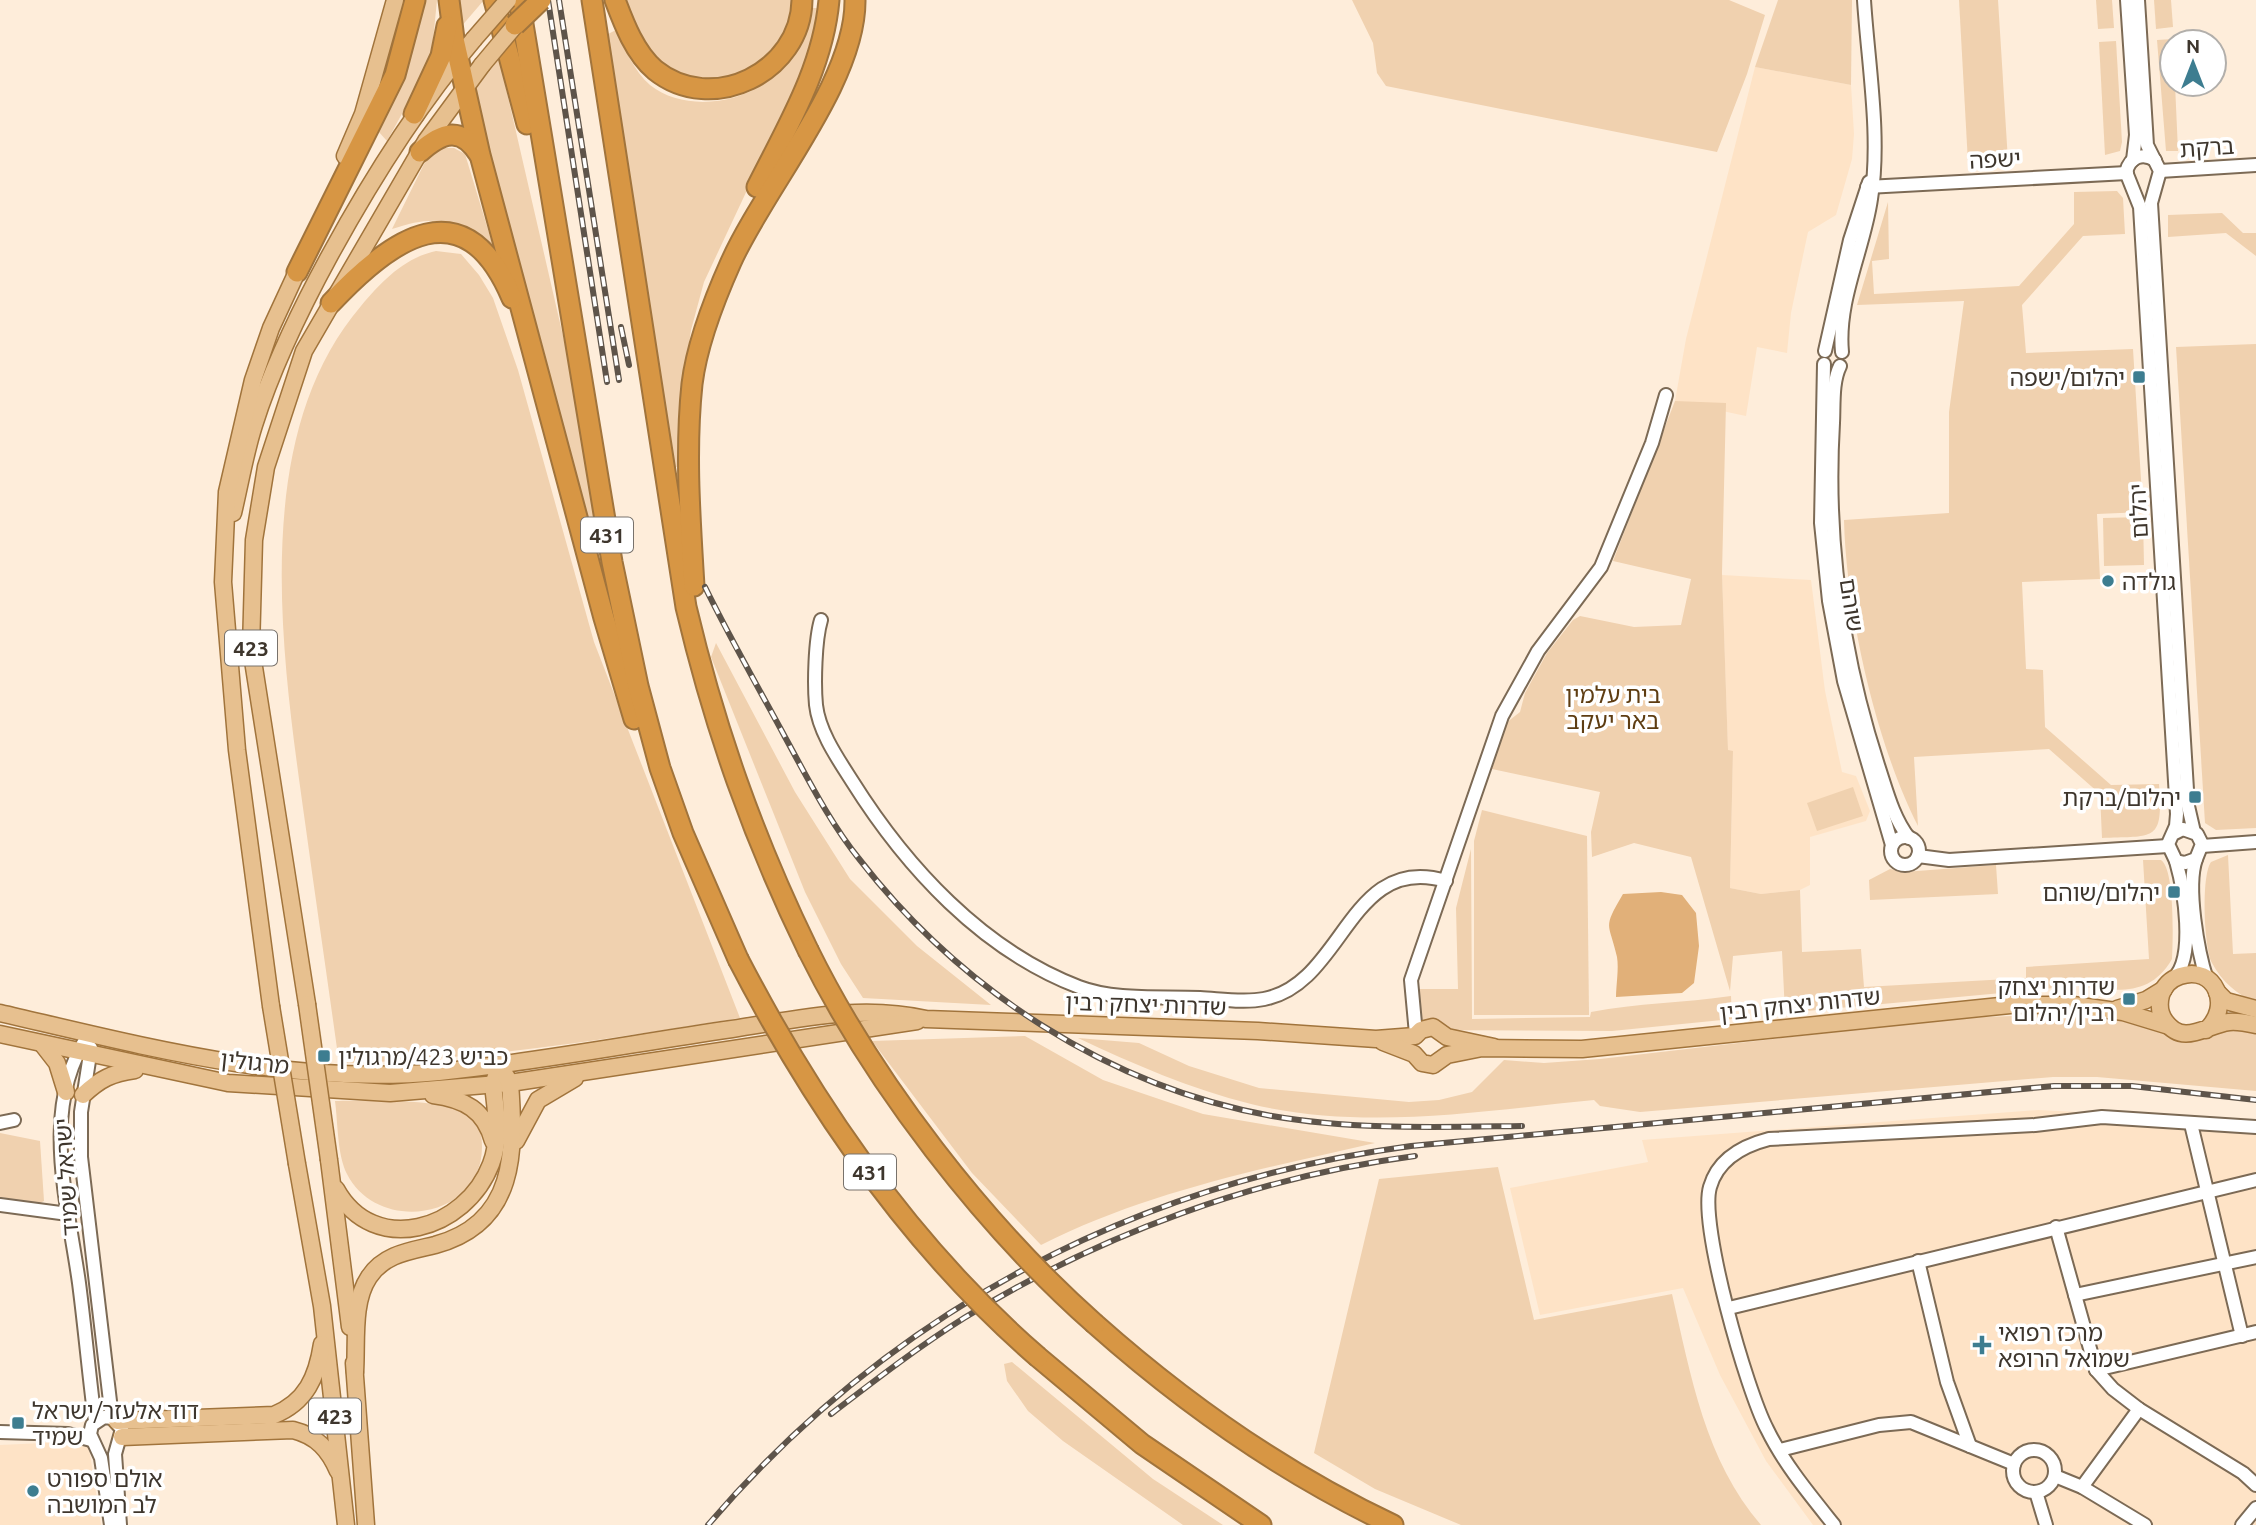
<svg xmlns="http://www.w3.org/2000/svg" width="2256" height="1525" viewBox="0 0 2256 1525" font-family="Ubuntu,'Noto Sans Hebrew',sans-serif">
  <style>
    .built { fill: #fee3c6 }
    .green { fill: #f0d1af }
    .water { fill: #e1b079 }
    .lines { fill: none; stroke-linecap: round; stroke-linejoin: round }
    .minor-casing { stroke: #7c6a55; stroke-width: 16 }
    .major-casing { stroke: #a1743c; stroke-width: 19 }
    .highway-casing { stroke: #a1743c; stroke-width: 23 }
    .minor { stroke: #fff; stroke-width: 12 }
    .major { stroke: #e7c08f; stroke-width: 16 }
    .highway { stroke: #d79644; stroke-width: 19 }
    .rail-casing { stroke: #5e544a; stroke-width: 6 }
    .rail { stroke: #fff; stroke-width: 3.5; stroke-dasharray: 10; stroke-linecap: butt }
    .major-bridge-casing { stroke: #a1743c; stroke-width: 19; stroke-linecap: butt }
    .highway-bridge-casing { stroke: #a1743c; stroke-width: 23; stroke-linecap: butt }
    .major-bridge { stroke: #e7c08f; stroke-width: 16 }
    .highway-bridge { stroke: #d79644; stroke-width: 19 }
    .poi-dot { fill: #3d7d90; stroke: #fff; stroke-width: 2.5 }
    .labels { text-anchor: middle; dominant-baseline: central; stroke-width: 7; stroke-linejoin: round; paint-order: stroke }
    .shield { fill: #fff; stroke: #78726c; stroke-width: 2 }
    .shield-label { font-size: 21px; font-weight: bold; fill: #3e362d }
    .street-label { font-size: 23px; fill: #3e362d; stroke: #fff }
    .poi-label { font-size: 23px; fill: #3e362d; stroke: #fff; text-anchor: start }
    .park-label { font-size: 23px; fill: #5e3d12; stroke: #fff }
  </style>
  <rect width="100%" height="100%" fill="#feedda"/>
  <g class="built">
    <path d="M1755,67L1851,85L1854,134L1852,159L1836,215L1808,232L1791,313L1787,353L1757,347L1746,416L1675,401L1686,339Z"/>
    <path d="M1722,575L1811,580L1825,691L1842,772L1856,776L1870,811L1866,821L1810,837V885L1800,890L1761,894L1730,888L1733,751H1728Z"/>
    <path d="M2038,1110L2256,1121V1525H1813L1766,1461L1720,1375L1683,1288L1540,1315L1510,1188L1648,1162L1642,1140Z"/>
    <path d="M88,1441L101,1525H0V1445Z"/>
  </g>
  <g class="green">
    <path d="M420,0H437L431,61L387,141L378,131Z"/>
    <path d="M457,0H484L460,28Z"/>
    <path d="M626,0H792V3C786,64 709,106 660,60C643,44 634,21 626,0Z"/>
    <path d="M1352,0H1729L1765,15L1747,74L1717,152L1386,86L1377,73L1373,43Z"/>
    <path d="M1778,0H1852L1851,85L1755,67Z"/>
    <path d="M1959,0H1998L2008,161L1968,163Z"/>
    <path d="M2096,0H2112L2114,28L2098,29Z"/>
    <path d="M2154,0H2171L2173,27L2156,29Z"/>
    <path d="M809,8H823L800,77L704,282L691,330L685,373L683,466L671,468L606,35L616,30C625,49 634,71 650,85C690,117 764,101 789,58C798,43 803,24 809,8Z"/>
    <path d="M2173,39L2172,84H2175L2178,151H2166L2157,40Z"/>
    <path d="M2116,41L2122,142L2120,151L2105,155L2099,42Z"/>
    <path d="M499,58L569,362L603,550L593,551L544,351L471,90Z"/>
    <path d="M439,148H454L465,154L493,246C456,219 436,214 392,229L428,156Z"/>
    <path d="M2117,191L2123,198L2125,234L2083,236L2022,305L2026,353L2133,349L2143,512L2097,514L2100,579L2022,582L2026,669L2043,670L2045,727L2111,785L2159,784C2163,842 2156,836 2102,838L2100,794L2049,749L1914,757L1918,826C1876,744 1846,611 1844,520L1949,513V412L1964,301L1857,305L1888,202L1889,259L1872,261L1874,294L2019,286L2074,224V192Z"/>
    <path d="M2222,213L2243,233H2256V256L2226,233L2168,237V215Z"/>
    <path d="M436,251L461,254L479,275L493,298L518,370L594,642L740,1018C607,1039 474,1061 339,1063C328,983 316,902 305,822C283,663 247,439 361,306C382,281 404,258 436,251Z"/>
    <path d="M2256,344V828L2216,830L2205,823L2176,347Z"/>
    <path d="M1675,401L1726,403L1722,573L1728,750L1733,751L1730,888L1761,894L1800,890L1802,952L1861,949L1864,987L2026,978V967L2149,959L2143,860H2161C2175,869 2173,941 2172,959C2149,999 2114,990 2076,986L1785,1013L1782,951L1733,956L1730,991L1691,857L1634,843L1592,857L1591,832L1600,792L1492,769L1506,723L1520,712L1525,693L1547,653L1573,620L1580,616L1634,627L1681,625L1691,579L1613,561Z"/>
    <path d="M2143,517L2144,565L2104,566L2103,518Z"/>
    <path d="M716,643L795,792L850,879L917,946L991,1005L863,998L841,964L805,892L711,657Z"/>
    <path d="M1853,787L1863,816L1817,831L1807,803Z"/>
    <path d="M1482,810L1587,836L1589,1015H1474V841Z"/>
    <path d="M1471,849L1472,1019L1590,1017L1591,1012C1637,1003 1684,1003 1731,996L1732,1019L1612,1031L1412,1030L1419,989H1458L1456,908Z"/>
    <path d="M2228,855L2233,954L2256,953V1003C2237,994 2222,982 2212,963C2204,947 2201,876 2211,862Z"/>
    <path d="M1996,865L1998,894L1870,900L1869,880L1890,869L1904,872Z"/>
    <path d="M2101,1013L2165,1031L2256,1030V1091L2097,1077H2053L1640,1112L1600,1106L1594,1100C1482,1111 1363,1131 1251,1104C1191,1089 1133,1064 1078,1038L1139,1043L1189,1066L1259,1088L1409,1102L1439,1100L1472,1092L1504,1060L1544,1063L1600,1059L1955,1018Z"/>
    <path d="M1025,1036L1103,1080L1203,1114L1375,1143C1261,1169 1146,1192 1041,1245L972,1173L872,1041Z"/>
    <path d="M335,1101C367,1101 454,1096 475,1121C481,1128 482,1138 482,1147C482,1219 378,1235 347,1174C337,1154 338,1123 335,1101Z"/>
    <path d="M0,1133L40,1141L44,1201L38,1204L0,1197Z"/>
    <path d="M1498,1167L1534,1320L1672,1294C1691,1376 1705,1460 1761,1525H1461L1375,1489L1314,1453L1379,1179Z"/>
    <path d="M1012,1362L1153,1479L1223,1525H1183L1063,1441L1028,1411L1007,1381L1004,1364Z"/>
  </g>
  <path class="water" d="M1661,892L1682,895L1696,913L1699,946L1694,983L1682,993L1616,997C1616,985 1619,969 1617,957C1609,921 1602,930 1623,894Z"/>
  <g class="lines">
    <g class="minor-casing">
      <g id="minor">
        <path d="M2127,0L2136,135L2133,160"/>
        <path d="M2138,0L2147,145L2160,171L2151,203L2188,806L2194,832"/>
        <path d="M2155,160C2142,152 2130,157 2126,172L2140,207L2177,814L2176,826L2168,844L2176,861L2185,863L2196,859L2202,844L2197,834L2183,829L2173,834"/>
        <path d="M2160,171L2256,165"/>
        <path d="M1867,187L2127,173"/>
        <path d="M1825,351L1850,240L1869,182"/>
        <path d="M1842,352C1837,300 1864,249 1871,199C1881,137 1868,63 1864,0"/>
        <path d="M1824,364L1821,523L1829,601L1844,681L1892,845"/>
        <path d="M1840,366C1832,382 1834,405 1833,423C1826,539 1842,654 1878,765C1886,789 1893,818 1909,838"/>
        <path d="M821,620C815,640 814,684 816,705C819,732 838,759 852,781C906,867 982,950 1079,987C1116,1001 1162,996 1200,998C1220,999 1244,1003 1264,999C1344,984 1349,852 1446,881"/>
        <circle cx="1905" cy="851" r="14"/>
        <path d="M2202,846L2256,842"/>
        <path d="M1918,856L1949,860L2168,846"/>
        <path d="M2196,859C2186,887 2198,952 2207,980"/>
        <path d="M2173,979C2196,958 2184,889 2176,861"/>
        <path d="M89,1034C39,1107 68,1203 79,1283C85,1329 89,1375 95,1421"/>
        <path d="M1416,1034L1411,980L1502,716L1538,651L1601,567L1652,443L1666,395"/>
        <path d="M91,1048L81,1112V1157L112,1418"/>
        <path d="M0,1123L14,1120"/>
        <path d="M2191,1124L2242,1336"/>
        <path d="M0,1205L68,1214"/>
        <path d="M2056,1227L2096,1370L2113,1389L2139,1409L2243,1473L2256,1485"/>
        <path d="M1918,1261L1947,1382L1970,1446"/>
        <path d="M2075,1295L2256,1257"/>
        <path d="M1729,1308L2256,1180"/>
        <path d="M2096,1370L2256,1332"/>
        <path d="M0,1432L68,1434L91,1440"/>
        <path d="M1780,1450L1879,1425L1911,1422L2014,1464"/>
        <circle cx="2034" cy="1471" r="21"/>
        <path d="M2055,1476L2082,1487L2145,1525"/>
        <path d="M2082,1487L2139,1409"/>
        <path d="M2036,1492L2046,1525"/>
        <path d="M111,1525L101,1458L90,1434L92,1425L104,1417L112,1418L122,1429L115,1454L120,1525"/>
        <path d="M1834,1525C1810,1495 1784,1464 1767,1429C1747,1391 1699,1225 1710,1187C1718,1159 1742,1146 1769,1139L2035,1125L2102,1117L2256,1127"/>
        <path d="M2242,1525L2256,1508"/>
      </g>
    </g>
    <g class="major-casing">
      <g id="major">
        <path d="M345,156L363,114L395,0"/>
        <path d="M233,513C240,484 245,453 254,425C273,365 300,310 330,255C372,178 417,106 474,39"/>
        <path d="M2217,992L2226,1001L2256,1009"/>
        <path d="M307,1004L251,648L254,540L266,467L304,351L426,141L482,65"/>
        <path d="M271,1006L237,750L223,582L227,492L253,380L271,328L302,261"/>
        <path d="M2117,1009L2146,1000L2164,989"/>
        <path d="M0,1013C143,1046 290,1086 439,1072C537,1062 635,1043 732,1029C798,1019 861,1004 926,1019L1258,1031L1376,1039L1415,1036L1421,1030L1433,1027L1447,1037L1494,1047"/>
        <path d="M2206,1030C2233,1007 2215,964 2180,976C2171,979 2164,986 2161,995C2159,1003 2159,1013 2165,1021C2183,1047 2206,1025 2229,1022C2238,1021 2247,1023 2256,1025"/>
        <path d="M0,1034L228,1083L390,1093L510,1083L917,1021"/>
        <path d="M1383,1042L1414,1054L1422,1063L1433,1065L1447,1055L1482,1048L1582,1049L2010,1005H2073L2123,1012L2169,1026"/>
        <path d="M43,1045L57,1063L66,1092"/>
        <path d="M83,1095C100,1079 112,1073 135,1070"/>
        <path d="M433,1095C464,1099 485,1110 493,1141"/>
        <path d="M516,1141L538,1100L575,1078"/>
        <path d="M329,1160L350,1327"/>
        <path d="M297,1164L322,1306L346,1525"/>
        <path d="M336,1189C374,1258 466,1230 491,1164C501,1138 496,1112 493,1085L496,1076"/>
        <path d="M354,1363L366,1525"/>
        <path d="M355,1372C357,1342 352,1302 369,1277C384,1254 410,1251 435,1245C517,1223 515,1151 510,1083L506,1076"/>
        <path d="M117,1421L274,1415C306,1402 317,1377 322,1344"/>
        <path d="M122,1437L293,1430C317,1436 329,1450 338,1471"/>
      </g>
    </g>
    <g class="highway-casing">
      <g id="highway">
        <path d="M449,0L454,39L480,155L604,618L634,719"/>
        <path d="M494,0L527,124"/>
        <path d="M519,0L612,562L638,686L660,768L683,833L738,959"/>
        <path d="M592,0L686,607C715,729 753,837 808,950"/>
        <path d="M615,0C624,24 635,53 655,70C712,116 801,72 802,0"/>
        <path d="M414,114L441,56L447,26"/>
        <path d="M420,152C442,132 461,126 479,154"/>
        <path d="M757,187C787,127 823,68 829,0"/>
        <path d="M297,272L395,75L415,0"/>
        <path d="M331,303C391,239 464,185 512,298"/>
        <path d="M694,586C690,519 685,451 692,384C697,343 714,300 731,262C765,186 856,82 855,0"/>
        <path d="M1095,1324C1185,1404 1283,1473 1393,1525"/>
        <path d="M1038,1357L1142,1444L1261,1525"/>
      </g>
    </g>
    <use href="#minor" class="minor"/>
    <use href="#major" class="major"/>
    <use href="#highway" class="highway"/>
    <g class="rail-casing">
      <g id="rail">
        <path d="M548,0L607,382"/>
        <path d="M559,0L619,380"/>
        <path d="M621,327L629,365"/>
        <path d="M705,587C730,638 758,687 785,737C808,779 830,823 860,860C961,990 1109,1087 1272,1116C1353,1130 1439,1127 1522,1126"/>
        <path d="M831,1414C874,1381 918,1347 964,1318C1101,1234 1256,1177 1415,1156"/>
        <path d="M708,1525C890,1312 1134,1183 1411,1146L2054,1086H2132L2256,1100"/>
      </g>
    </g>
    <use href="#rail" class="rail"/>
    <g class="major-bridge-casing">
      <g id="major-bridge">
        <path d="M474,39L508,0"/>
        <path d="M482,65L523,16"/>
        <path d="M307,1004L329,1160"/>
        <path d="M271,1006L297,1164"/>
      </g>
    </g>
    <g class="highway-bridge-casing">
      <g id="highway-bridge">
        <path d="M515,25L541,0"/>
        <path d="M808,950C873,1082 984,1226 1095,1324"/>
        <path d="M738,959C814,1106 912,1248 1038,1357"/>
      </g>
    </g>
    <use href="#major-bridge" class="major-bridge"/>
    <use href="#highway-bridge" class="highway-bridge"/>
  </g>
  <g class="poi-dot">
    <rect x="2132" y="370" width="14" height="14" rx="3.5"/>
    <circle cx="2108" cy="581" r="7"/>
    <rect x="2188" y="790" width="14" height="14" rx="3.5"/>
    <rect x="2167" y="885" width="14" height="14" rx="3.5"/>
    <rect x="2122" y="992" width="14" height="14" rx="3.5"/>
    <rect x="317" y="1049" width="14" height="14" rx="3.5"/>
    <path d="M1978.5 1334.5h7v7h7v7h-7v7h-7v-7h-7v-7h7z"/>
    <rect x="11" y="1416" width="14" height="14" rx="3.5"/>
    <circle cx="33" cy="1491" r="7"/>
  </g>
  <g class="labels">
    <g class="shield">
      <rect x="581" y="517.5" width="52" height="35" rx="5"/>
      <rect x="225" y="630.5" width="52" height="35" rx="5"/>
      <rect x="844" y="1154.5" width="52" height="35" rx="5"/>
      <rect x="309" y="1398.5" width="52" height="35" rx="5"/>
    </g>
    <g class="shield-label">
      <text x="607" y="535">431</text>
      <text x="251" y="648">423</text>
      <text x="870" y="1172">431</text>
      <text x="335" y="1416">423</text>
    </g>
    <g class="street-label">
      <text transform="translate(2207 147) rotate(-4)">ברקת</text>
      <text transform="translate(1995 159) rotate(-3)">ישפה</text>
      <text transform="translate(2138 511) rotate(-93)">יהלום</text>
      <text transform="translate(1852 605) rotate(81)">שוהם</text>
      <text transform="translate(1146 1004) rotate(2)">שדרות יצחק רבין</text>
      <text transform="translate(1800 1004) rotate(-6)">שדרות יצחק רבין</text>
      <text transform="translate(255 1062) rotate(6)">מרגולין</text>
      <text transform="translate(66 1177) rotate(-94)">ישראל שמיד</text>
    </g>
    <g class="poi-label">
      <text x="2125" y="377" text-anchor="end">יהלום/ישפה</text>
      <text x="2122" y="581">גולדה</text>
      <text x="2181" y="797" text-anchor="end">יהלום/ברקת</text>
      <text x="2160" y="892" text-anchor="end">יהלום/שוהם</text>
      <text x="2115" y="986" text-anchor="end">שדרות יצחק<tspan x="2115" dy="26">רבין/יהלום</tspan></text>
      <text x="338" y="1056">כביש 423/מרגולין</text>
      <text x="1998" y="1332">מרכז רפואי<tspan x="1998" dy="26">שמואל הרופא</tspan></text>
      <text x="32" y="1410">דוד אלעזר/ישראל<tspan x="32" dy="26">שמיד</tspan></text>
      <text x="47" y="1478">אולם ספורט<tspan x="47" dy="26">לב המושבה</tspan></text>
    </g>
    <g class="park-label">
      <text x="1613" y="694">בית עלמין<tspan x="1613" dy="26">באר יעקב</tspan></text>
    </g>
  </g>
  <g transform="translate(2193 63)"><circle r="33" fill="#ffffff" stroke="#b2afab" stroke-width="2"/>
  <path d="M0-5L12 26L0 18L-12 26Z" fill="#3d7d90"/>
  <text y="-10" font-size="19" font-weight="bold" text-anchor="middle" fill="#3e362d">N</text>
  </g>
</svg>
